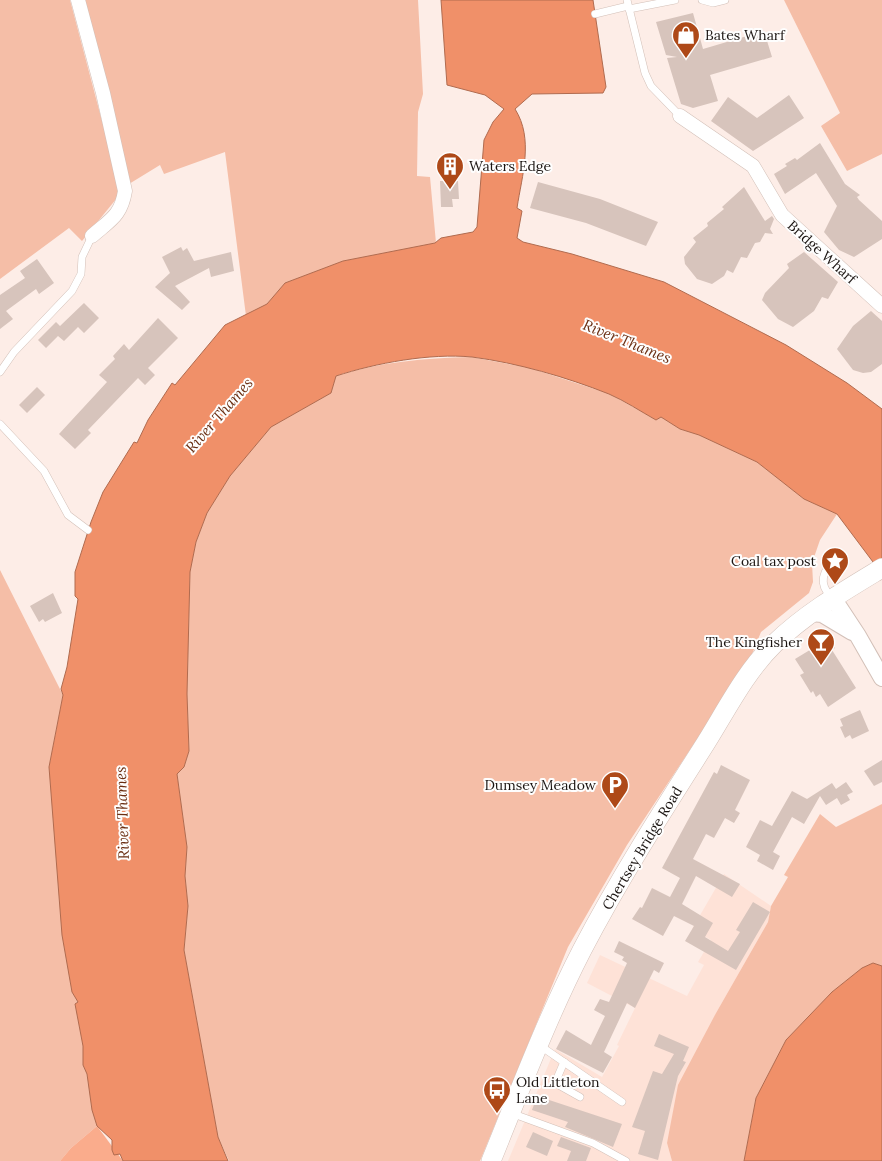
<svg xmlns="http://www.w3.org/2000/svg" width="882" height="1161" viewBox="0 0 882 1161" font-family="Lora,serif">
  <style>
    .built { fill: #fee2d7 }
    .green { fill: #f5bea7 }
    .forest { fill: #faac8c }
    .water { fill: #f09069; stroke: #b06b4f }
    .building { fill: #d7c4bc }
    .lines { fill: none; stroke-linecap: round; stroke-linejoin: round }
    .service-casing { stroke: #d3c0b8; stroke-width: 8 }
    .minor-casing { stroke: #d3c0b8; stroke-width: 15 }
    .tertiary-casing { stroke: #d3c0b8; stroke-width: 18 }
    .secondary-casing { stroke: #d3c0b8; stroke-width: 20 }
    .service { stroke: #fff; stroke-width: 7 }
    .minor { stroke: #fff; stroke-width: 14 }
    .tertiary { stroke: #fff; stroke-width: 16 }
    .secondary { stroke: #fff; stroke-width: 19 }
    .labels { text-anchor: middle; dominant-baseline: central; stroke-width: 4; stroke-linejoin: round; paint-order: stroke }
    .poi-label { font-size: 14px; fill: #1a1411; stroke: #fefefe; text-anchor: start }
    .street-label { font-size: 14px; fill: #1a1411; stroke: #fefefe }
    .water-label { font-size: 15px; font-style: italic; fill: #6b2f13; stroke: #fefefe }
  </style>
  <rect width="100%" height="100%" fill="#fdede7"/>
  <path class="built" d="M724,874L771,906L768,922L716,1013L667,1143L672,1161H508L555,1049L602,1077L619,1046L617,1045L635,1008L587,983L600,955L687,996L704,965L698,962L711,940L692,929Z"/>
  <g class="green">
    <path d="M0,0H70L121,193L82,241L69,228L0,279Z"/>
    <path d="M84,0H418L423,94L418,112L417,176L430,177L436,243L343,261L285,283L267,304L246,316L225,152L164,174L160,165L129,184Z"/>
    <path d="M784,0H882V154L847,171L821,126L840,113Z"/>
    <path d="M471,357L530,368L610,394L656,420L661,417L680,429L699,435L757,462L804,499L837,514L820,540L812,563L813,582L809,593L761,632L750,659L627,845L568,947L480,1161H229L218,1137L184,950L188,906L185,876L187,847L177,774L184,767L189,751L187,694L190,572L196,542L207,513L230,476L271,427L331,393L336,376C380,362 424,358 471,357Z"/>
    <path d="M0,570L63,695L49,767L97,1126L71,1148L60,1161H0Z"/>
    <path d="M882,804V966L873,963L862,968L832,992L786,1040L756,1098L744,1161H672L667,1143L678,1085L716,1013L768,922L771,906L788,877L784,875L820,814L836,827Z"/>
  </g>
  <path class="forest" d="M97,1126L123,1161H60L71,1148Z"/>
  <g class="water">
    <path d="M441,0H593L606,87L603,93L532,94L515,109C534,139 522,175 517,208L522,211L517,238L523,242L572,254L664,282L786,345L847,383L882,409V574L837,514L804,499L757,462L699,435L680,429L661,417L656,420C640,411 625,401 609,394C566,377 518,363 472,357C430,353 376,363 336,376L331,393L271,427L230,476L207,513L196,542L190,572L187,694L189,751L184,767L177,774L187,847L185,876L188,906L184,950L218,1137L228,1161H123L120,1154L114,1155L112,1150V1140L97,1126L92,1110L87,1074L83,1065V1046L75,1004L78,1002L72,992L62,935L49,767L63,695L61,689L67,667L78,599L75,596V572L91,522L103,492L134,442L137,443L148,420L172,383L175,385L225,325L267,304L285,283L343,261L435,243L441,238L473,232L477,227L484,140L493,122L504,109L485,95L447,85Z"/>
    <path d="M873,963L882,966V1161H744L756,1098L786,1040L832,992L862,968Z"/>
  </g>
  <g class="building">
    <path d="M693,13L703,49L764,31L772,57L710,75L718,101L693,108L681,104L667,58L677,57L666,55L656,22Z"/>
    <path d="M789,95L804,118L753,151L711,121L728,97L757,118Z"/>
    <path d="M820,143L845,184L860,195L857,197L859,200L882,221V239L854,257L839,250L824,232L837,206L816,173L785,194L774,174L787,166L785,164L795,158L797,160Z"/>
    <path d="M440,181H458L459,199H452L453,207H441Z"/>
    <path d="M538,182L600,199L658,222L646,246L586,223L530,208Z"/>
    <path d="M744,187L765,221L772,216L774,219L770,229L773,234L765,233L760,242L755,243L747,258L741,257L733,273L727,270L724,276L712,284L697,279L685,264L684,257L696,242L693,238L708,226L707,223L724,209L722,207Z"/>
    <path d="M181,247L183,251L187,248L194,261L231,252L234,271L211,277L209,268L175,286L190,302L182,310L155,287L170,273L162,257Z"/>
    <path d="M804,252L838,282L828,299L822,297L814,311L793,327L778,319L762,300L765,293L789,268L787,264Z"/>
    <path d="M37,259L54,283L39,294L36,289L6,311L13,319L0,329V295L25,278L20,271Z"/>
    <path d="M84,303L99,318L84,333L78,327L64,341L58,336L46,348L38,340L56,322L60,326Z"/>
    <path d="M871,311L882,321V364L871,372L863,373L853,370L837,349L853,326Z"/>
    <path d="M158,318L178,338L148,368L155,375L145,385L138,378L88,430L91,433L75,449L59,434L107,382L99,375L115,359L113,356L124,344L129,350Z"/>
    <path d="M37,387L45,395L27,413L19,405Z"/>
    <path d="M53,593L62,613L45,622L43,619L39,622L30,606Z"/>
    <path d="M828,639L835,648L832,650L856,688L828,707L820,694L816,697L813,691L811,693L800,675L804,673L795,659Z"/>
    <path d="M860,710L869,731L852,739L850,735L845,738L840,727L843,726L840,719Z"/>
    <path d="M882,760V782L874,786L864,771Z"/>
    <path d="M721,765L750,780L735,810L740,813L734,823L725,818L714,838L706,834L693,859L740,884L732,897L696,876L682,904L713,923L705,937L728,951L740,932L736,930L753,902L770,912L736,970L685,941L694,926L674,916L663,936L632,919L640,907L642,908L652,888L670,897L680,878L662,868L714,772L717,774Z"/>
    <path d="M846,782L853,792L847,795L850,800L841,805L837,798L826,805L820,796L804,824L792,817L773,852L780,856L773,870L757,861L760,855L746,847L760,820L772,826L792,791L807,799L832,783L836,789Z"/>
    <path d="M619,941L664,963L659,973L654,970L635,1008L627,1003L604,1052L612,1057L603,1073L556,1049L566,1030L591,1045L605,1016L594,1010L600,999L609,1002L627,963L622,960L624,957L614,952Z"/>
    <path d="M659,1034L689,1047L683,1061L686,1062L678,1076L658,1160L638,1154L645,1131L632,1127L653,1071L662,1074L674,1054L654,1046Z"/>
    <path d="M537,1096L622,1124L613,1147L565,1127L568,1122L532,1110Z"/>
    <path d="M533,1132L553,1141L547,1156L526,1147Z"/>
    <path d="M561,1137L591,1148L586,1161H567L571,1151L557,1146Z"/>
  </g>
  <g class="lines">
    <g class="service-casing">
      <g id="service">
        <path d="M627,0L645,73L651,86L680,116"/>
        <path d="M702,0L713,3L725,0"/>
        <path d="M629,9L675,0"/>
        <path d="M595,14L628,6"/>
        <path d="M0,372L14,352L72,291L81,274L82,257L92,236"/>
        <path d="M0,424L44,471L68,515L88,530"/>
        <path d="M832,598C817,583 823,571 836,557"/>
        <path d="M539,1045L622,1102"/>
        <path d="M564,1062L555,1083L580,1097"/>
        <path d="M511,1113L593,1143L626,1161"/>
      </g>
    </g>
    <g class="minor-casing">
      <g id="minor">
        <path d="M78,0L103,93L125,191C121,216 110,220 92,236"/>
        <path d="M680,116L753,166L782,215L882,306"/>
      </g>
    </g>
    <g class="tertiary-casing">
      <g id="tertiary">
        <path d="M833,598L858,636L882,678"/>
        <path d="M811,613L822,614L852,632"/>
      </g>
    </g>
    <g class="secondary-casing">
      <path id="secondary" d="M491,1161C520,1090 547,1018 582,950C618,881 660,815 702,749C724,715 744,673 774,644C806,613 844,591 882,568"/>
    </g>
    <use href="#service" class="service"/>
    <use href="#minor" class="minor"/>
    <use href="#tertiary" class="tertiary"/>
    <use href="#secondary" class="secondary"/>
  </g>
  <defs>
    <g id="shop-pin" transform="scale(1.4375)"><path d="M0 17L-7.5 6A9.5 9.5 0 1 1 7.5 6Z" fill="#ae4918" stroke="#fefefe"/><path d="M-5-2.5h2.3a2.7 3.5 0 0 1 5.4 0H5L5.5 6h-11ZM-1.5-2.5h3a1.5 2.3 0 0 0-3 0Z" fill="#fff"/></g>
    <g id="building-pin" transform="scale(1.4375)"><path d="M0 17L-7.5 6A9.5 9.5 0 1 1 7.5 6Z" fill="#ae4918" stroke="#fefefe"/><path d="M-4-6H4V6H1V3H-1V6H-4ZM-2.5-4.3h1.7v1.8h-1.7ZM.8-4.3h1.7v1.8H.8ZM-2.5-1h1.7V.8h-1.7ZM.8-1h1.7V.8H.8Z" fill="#fff"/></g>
    <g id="sight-pin" transform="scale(1.4375)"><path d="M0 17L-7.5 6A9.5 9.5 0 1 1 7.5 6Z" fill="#ae4918" stroke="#fefefe"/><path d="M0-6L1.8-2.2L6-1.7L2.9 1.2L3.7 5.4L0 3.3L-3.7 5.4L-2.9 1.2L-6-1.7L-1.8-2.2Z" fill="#fff"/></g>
    <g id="bar-pin" transform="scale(1.4375)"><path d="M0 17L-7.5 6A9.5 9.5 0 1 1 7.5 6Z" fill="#ae4918" stroke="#fefefe"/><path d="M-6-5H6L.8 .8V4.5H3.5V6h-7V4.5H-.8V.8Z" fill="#fff"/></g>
    <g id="parking-pin" transform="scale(1.4375)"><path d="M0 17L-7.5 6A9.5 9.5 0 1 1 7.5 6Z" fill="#ae4918" stroke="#fefefe"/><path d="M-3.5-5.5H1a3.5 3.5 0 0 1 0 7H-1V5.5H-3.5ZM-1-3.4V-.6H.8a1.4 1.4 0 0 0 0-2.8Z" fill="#fff"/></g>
    <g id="bus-pin" transform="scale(1.4375)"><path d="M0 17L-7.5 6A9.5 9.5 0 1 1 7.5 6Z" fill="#ae4918" stroke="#fefefe"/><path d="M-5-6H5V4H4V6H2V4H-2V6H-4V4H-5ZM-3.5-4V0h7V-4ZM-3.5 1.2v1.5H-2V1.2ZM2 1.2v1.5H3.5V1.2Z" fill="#fff"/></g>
  </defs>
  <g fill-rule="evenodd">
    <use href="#shop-pin" x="686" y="35"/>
    <use href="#building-pin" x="450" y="166"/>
    <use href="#sight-pin" x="835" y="561"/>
    <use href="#bar-pin" x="821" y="642"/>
    <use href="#parking-pin" x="615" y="785"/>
    <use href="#bus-pin" x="497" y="1090"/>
  </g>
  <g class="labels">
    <g class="poi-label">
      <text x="705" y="35">Bates Wharf</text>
      <text x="469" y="166">Waters Edge</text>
      <text x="816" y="561" text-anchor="end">Coal tax post</text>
      <text x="802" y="642" text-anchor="end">The Kingfisher</text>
      <text x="596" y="785" text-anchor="end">Dumsey Meadow</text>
      <text x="516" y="1082">Old Littleton<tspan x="516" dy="16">Lane</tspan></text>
    </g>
    <g class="street-label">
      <text transform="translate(822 252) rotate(42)">Bridge Wharf</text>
      <text transform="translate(642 848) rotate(-59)">Chertsey Bridge Road</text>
    </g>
    <g class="water-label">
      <text transform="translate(627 341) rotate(22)">River Thames</text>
      <text transform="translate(219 415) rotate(-49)">River Thames</text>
      <text transform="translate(122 813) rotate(-92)">River Thames</text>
    </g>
  </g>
</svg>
